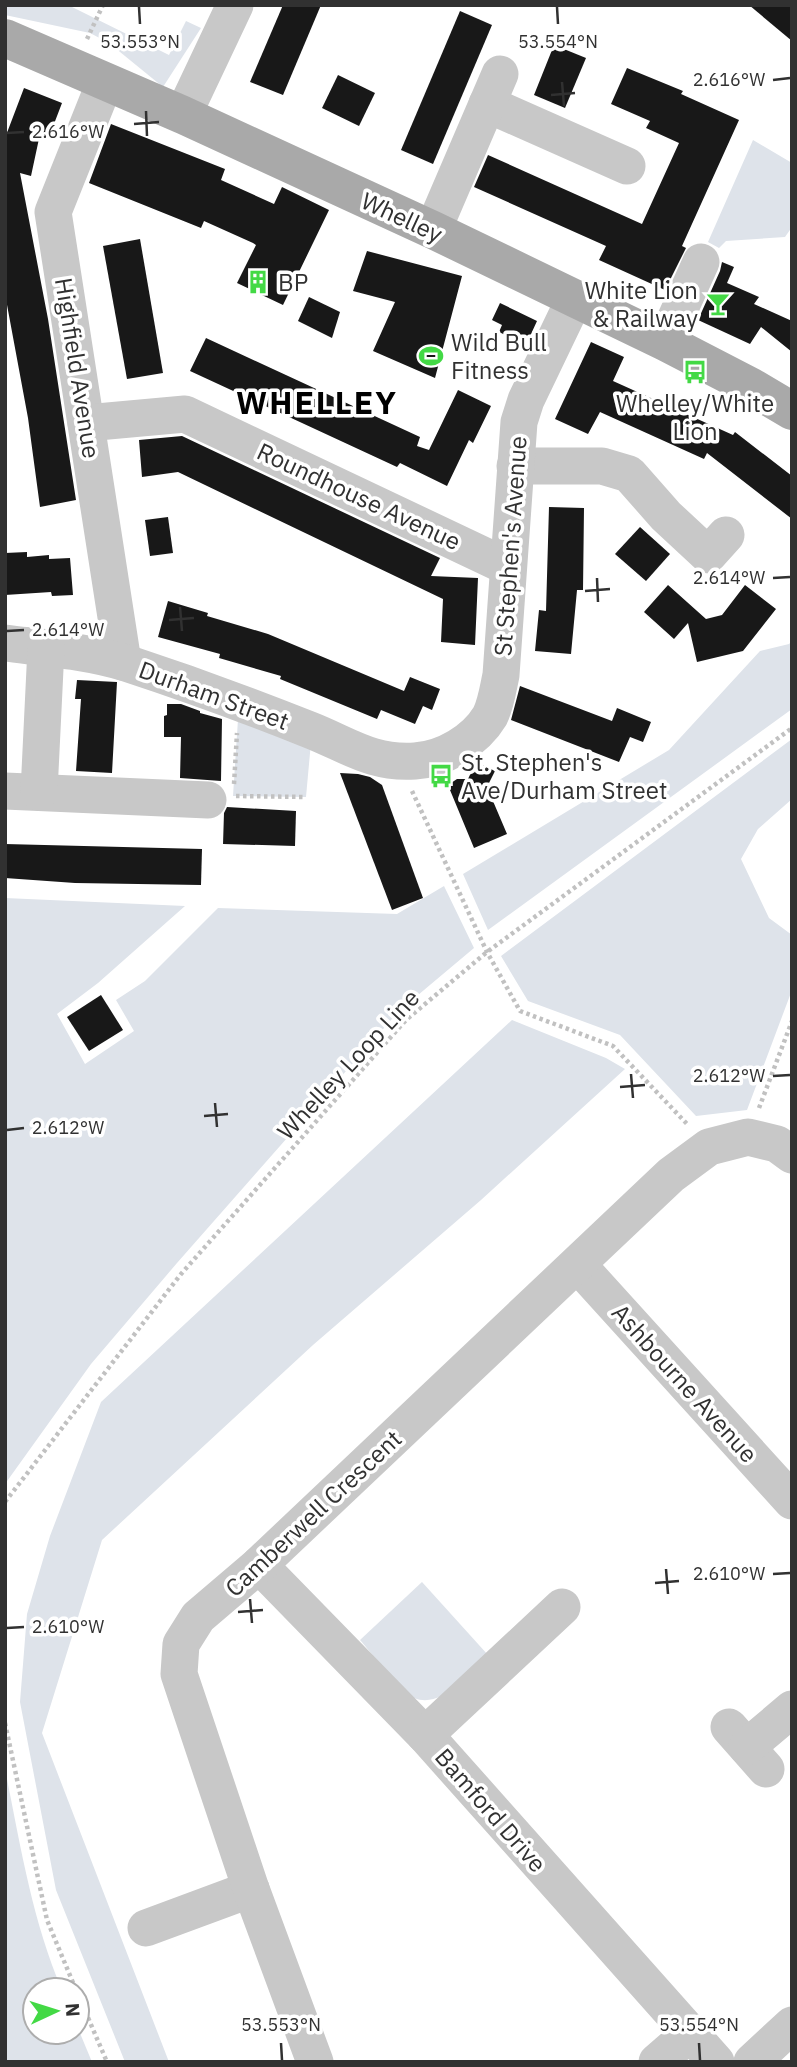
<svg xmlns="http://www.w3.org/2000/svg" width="797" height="2067" viewBox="0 0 797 2067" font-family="'IBM Plex Sans',sans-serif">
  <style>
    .green { fill: #dee3ea }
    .building { fill: #181818 }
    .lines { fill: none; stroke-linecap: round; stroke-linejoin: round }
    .path { stroke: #c1c1c1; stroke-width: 4.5; stroke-dasharray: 3.5 3.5; stroke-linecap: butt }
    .minor { stroke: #c8c8c8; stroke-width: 37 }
    .major { stroke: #a9a9a9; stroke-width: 38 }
    .ticks { fill: none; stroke: #313131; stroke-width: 2.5 }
    .labels { text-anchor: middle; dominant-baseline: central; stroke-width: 7; stroke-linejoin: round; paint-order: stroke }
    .street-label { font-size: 24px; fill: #313131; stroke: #fff }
    .poi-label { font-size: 24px; fill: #313131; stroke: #fff; text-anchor: start }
    .district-label { font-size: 32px; font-weight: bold; letter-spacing: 2px; fill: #000; stroke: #fff }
    .ticks-label { font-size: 18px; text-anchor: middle; fill: #313131; stroke: #fff; stroke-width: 7; stroke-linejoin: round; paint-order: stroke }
  </style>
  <rect width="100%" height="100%" fill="#fff"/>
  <g class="green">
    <path d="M68,5L169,55L186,21L201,28L163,87L109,43L90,33L5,15L6,5Z"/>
    <path d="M753,140L792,163V227L785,237L726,241L719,248L708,242Z"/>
    <path d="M792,641V709L488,930L463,874L669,750L760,651L789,644Z"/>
    <path d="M239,704L312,731L306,797L233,796Z"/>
    <path d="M792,739V799L758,829L741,859L769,918L792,935V990L747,1110L696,1116L620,1035L528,1001L501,956Z"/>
    <path d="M444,886L474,948L399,1011L177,1263L91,1364L5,1484V898L185,906L98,983L57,1014L85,1064L134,1031L116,1000L145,981L218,908L397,914Z"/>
    <path d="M512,1020L606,1058L625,1069L481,1200L313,1345L102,1540L42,1733L169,2062H125L56,1890L20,1702L27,1614L50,1536L101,1402Z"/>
    <path d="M422,1582L488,1655L441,1696C433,1700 424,1702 414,1698C401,1693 371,1652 360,1640Z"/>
    <path d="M5,1769C20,1843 32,1920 62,1990H35V2032H77V2026L92,2062H5Z"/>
  </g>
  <g class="building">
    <path d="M283,5H321L283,95L250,82Z"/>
    <path d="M749,5H792V41Z"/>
    <path d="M460,11L492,25L433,164L401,150Z"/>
    <path d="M554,45L586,58L565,108L534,95Z"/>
    <path d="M627,68L683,91L681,94L739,120L682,246L686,248L665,290L599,260L606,246L474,187L488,155L642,224L679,143L646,128L650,121L611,104Z"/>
    <path d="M338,75L375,93L359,126L322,108Z"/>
    <path d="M24,88L62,103L49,137L40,134L31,176L20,173L48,319L76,500L40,507L28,418L5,294V138Z"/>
    <path d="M111,124L225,169L221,180L274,204L282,187L329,210L283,305L237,283L256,245L253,243L204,221L201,228L89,183Z"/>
    <path d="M140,239L163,373L127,379L103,246Z"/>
    <path d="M367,251L462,276L435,378L373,351L395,302L353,291Z"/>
    <path d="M722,262L734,267L727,283L759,297L754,304L792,321V352L761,327L750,344L698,320L720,271Z"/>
    <path d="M309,297L340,312L332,338L298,321Z"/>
    <path d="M500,303L537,321L526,345L499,332L502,325L492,320Z"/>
    <path d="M206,338L420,437L417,446L429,450L458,390L491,406L473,443L469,440L447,486L400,463L397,467L190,371Z"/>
    <path d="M591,342L624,357L613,381L733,435L735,432L792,476V519L707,453L704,459L600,412L588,434L555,419Z"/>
    <path d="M182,436L440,558L431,576L478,578L475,645L441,642L443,599L178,472L142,477L139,440Z"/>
    <path d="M549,507L584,508L583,590H577L571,654L535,651L539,610L546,611Z"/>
    <path d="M168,517L173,553L150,556L145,520Z"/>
    <path d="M640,527L670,554L646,581L615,554Z"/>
    <path d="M27,552V557L49,555V559L70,558L73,595L52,596L51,592L5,595V553Z"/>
    <path d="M668,585L706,619L722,615L745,585L776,609L743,651L697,662L688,623L674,639L644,612Z"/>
    <path d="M168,601L208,613L207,616L268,634L404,691L410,677L440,689L432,710L423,706L415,724L381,710L377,719L280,679L281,676L219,658L220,654L158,637Z"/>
    <path d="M77,680L117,682L112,773L76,771L81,699H75Z"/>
    <path d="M520,686L612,721L617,708L651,722L643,742L630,737L619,762L511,720Z"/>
    <path d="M167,704H181L200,711V713L222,719L221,781L180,778L181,737H164V716L167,715Z"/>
    <path d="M476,762L495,771L487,787L507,834L474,848L450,790L451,783L457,779H468Z"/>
    <path d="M340,773L358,774L370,777L382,785L423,898L392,910Z"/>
    <path d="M227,807L296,811L295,846L223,844L224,813Z"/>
    <path d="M5,844L202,849L201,885L75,883L5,878Z"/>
    <path d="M101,995L123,1030L89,1051L67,1017Z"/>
  </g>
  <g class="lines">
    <g class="path">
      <path d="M87,39L103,5"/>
      <path d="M234,784L237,733"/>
      <path d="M412,791L487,952L520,1011L613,1046L688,1125"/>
      <path d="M236,796L306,797"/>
      <path d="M759,1108L792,1021"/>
      <path d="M5,1502L181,1274L406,1020L487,952L792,728"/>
      <path d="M5,1723L47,1920L76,1990"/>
      <path d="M77,1992L107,2062"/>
    </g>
    <g class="minor">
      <path d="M105,82L53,212L123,662"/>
      <path d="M487,104L627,166"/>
      <path d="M183,115L235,5"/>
      <path d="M433,230L500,74"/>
      <path d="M665,342L701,262"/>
      <path d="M86,423L185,414L508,567"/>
      <path d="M515,466H602L629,474L666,516L708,555L726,535"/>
      <path d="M5,643C45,648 87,651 126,663C187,683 250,706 310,730C348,745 372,764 415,761C444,759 475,741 490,716C496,704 498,689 501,675L519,422L526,400L574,300"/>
      <path d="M5,791L208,800"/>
      <path d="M39,792L46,648"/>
      <path d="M578,1265L792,1501"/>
      <path d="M259,1565L425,1735L716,2062"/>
      <path d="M729,1727L766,1769"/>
      <path d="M425,1735L562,1607"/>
      <path d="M747,1747L792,1709"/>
      <path d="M146,1928L251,1889"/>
      <path d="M315,2062L251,1889L179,1674L181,1644L198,1617L259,1565L671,1175L709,1147L748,1137L777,1144L792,1155"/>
      <path d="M657,2062L689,2034"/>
      <path d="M752,2062L792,2025"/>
    </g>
    <path class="major" d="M5,38L183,115L433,230L665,342L750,386L792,411"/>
  </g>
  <path class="ticks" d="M139,7L140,24M557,7L558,24M773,80L790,78M562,82L564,106M551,95L575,93M146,111L147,136M134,124L159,122M7,133L24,132M597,578L598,602M773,578L790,577M585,591L610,589M180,607L182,631M169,620L194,618M7,631L24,630M631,1074L633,1098M773,1076L790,1075M620,1087L645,1085M215,1103L217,1127M204,1116L228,1114M7,1130L24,1128M666,1569L668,1594M773,1574L790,1573M655,1583L679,1581M250,1599L252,1623M238,1612L263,1610M7,1628L24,1627M281,2043L282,2060M699,2043L700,2060"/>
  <defs>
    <g id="building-bare" transform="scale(1.89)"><path d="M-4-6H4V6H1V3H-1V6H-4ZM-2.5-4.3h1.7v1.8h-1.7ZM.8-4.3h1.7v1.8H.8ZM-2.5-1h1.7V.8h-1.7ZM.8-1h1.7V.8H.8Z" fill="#43d945" stroke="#fff" stroke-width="2.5" paint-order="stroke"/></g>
    <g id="bar-bare" transform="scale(1.89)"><path d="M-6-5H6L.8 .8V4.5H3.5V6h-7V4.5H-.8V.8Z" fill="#43d945" stroke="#fff" stroke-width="2.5" paint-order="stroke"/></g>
    <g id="stadium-bare" transform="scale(1.89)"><path d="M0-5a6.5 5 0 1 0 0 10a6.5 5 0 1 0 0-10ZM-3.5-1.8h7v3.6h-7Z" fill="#43d945" stroke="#fff" stroke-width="2.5" paint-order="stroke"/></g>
    <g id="bus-bare" transform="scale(1.89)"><path d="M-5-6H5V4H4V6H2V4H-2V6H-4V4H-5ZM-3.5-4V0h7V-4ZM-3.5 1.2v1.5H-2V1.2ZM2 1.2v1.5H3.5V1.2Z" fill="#43d945" stroke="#fff" stroke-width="2.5" paint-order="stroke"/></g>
  </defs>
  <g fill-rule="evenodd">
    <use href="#building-bare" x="258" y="282"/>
    <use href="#bar-bare" x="718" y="304"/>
    <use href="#stadium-bare" x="431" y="356"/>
    <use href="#bus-bare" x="695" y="372"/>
    <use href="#bus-bare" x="441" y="776"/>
  </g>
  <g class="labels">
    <g class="street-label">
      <text transform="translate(402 217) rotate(25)">Whelley</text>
      <text transform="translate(78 368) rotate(81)">Highfield Avenue</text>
      <text transform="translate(359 496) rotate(25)">Roundhouse Avenue</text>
      <text transform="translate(510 546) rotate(-86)">St Stephen's Avenue</text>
      <text transform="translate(214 695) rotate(20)">Durham Street</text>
      <text transform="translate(348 1064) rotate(-47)">Whelley Loop Line</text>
      <text transform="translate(685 1383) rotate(48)">Ashbourne Avenue</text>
      <text transform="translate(313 1513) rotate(-43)">Camberwell Crescent</text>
      <text transform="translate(491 1810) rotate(49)">Bamford Drive</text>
    </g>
    <g class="poi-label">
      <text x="278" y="282">BP</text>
      <text x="698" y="290" text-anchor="end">White Lion<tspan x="698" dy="28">&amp; Railway</tspan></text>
      <text x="451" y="342">Wild Bull<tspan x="451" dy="28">Fitness</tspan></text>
      <text x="695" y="403" text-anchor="middle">Whelley/White<tspan x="695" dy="28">Lion</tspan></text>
      <text x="461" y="762">St. Stephen's<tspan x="461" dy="28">Ave/Durham Street</tspan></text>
    </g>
    <g class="district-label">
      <text x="317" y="402">WHELLEY</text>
    </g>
  </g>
  <g class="ticks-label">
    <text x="140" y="48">53.553°N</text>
    <text x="558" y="48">53.554°N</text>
    <text x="729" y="86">2.616°W</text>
    <text x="68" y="138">2.616°W</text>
    <text x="729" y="584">2.614°W</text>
    <text x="68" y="636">2.614°W</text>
    <text x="729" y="1082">2.612°W</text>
    <text x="68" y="1134">2.612°W</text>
    <text x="729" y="1580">2.610°W</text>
    <text x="68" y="1633">2.610°W</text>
    <text x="281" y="2031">53.553°N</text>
    <text x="699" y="2031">53.554°N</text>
  </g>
  <rect width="797" height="2067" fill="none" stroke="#313131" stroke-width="14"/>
  <g transform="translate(56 2011) rotate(86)"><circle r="33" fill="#ffffff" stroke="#adadad" stroke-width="2"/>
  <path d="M0-5L12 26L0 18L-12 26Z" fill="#43d945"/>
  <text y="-10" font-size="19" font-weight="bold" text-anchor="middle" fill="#313131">N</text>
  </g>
</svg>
